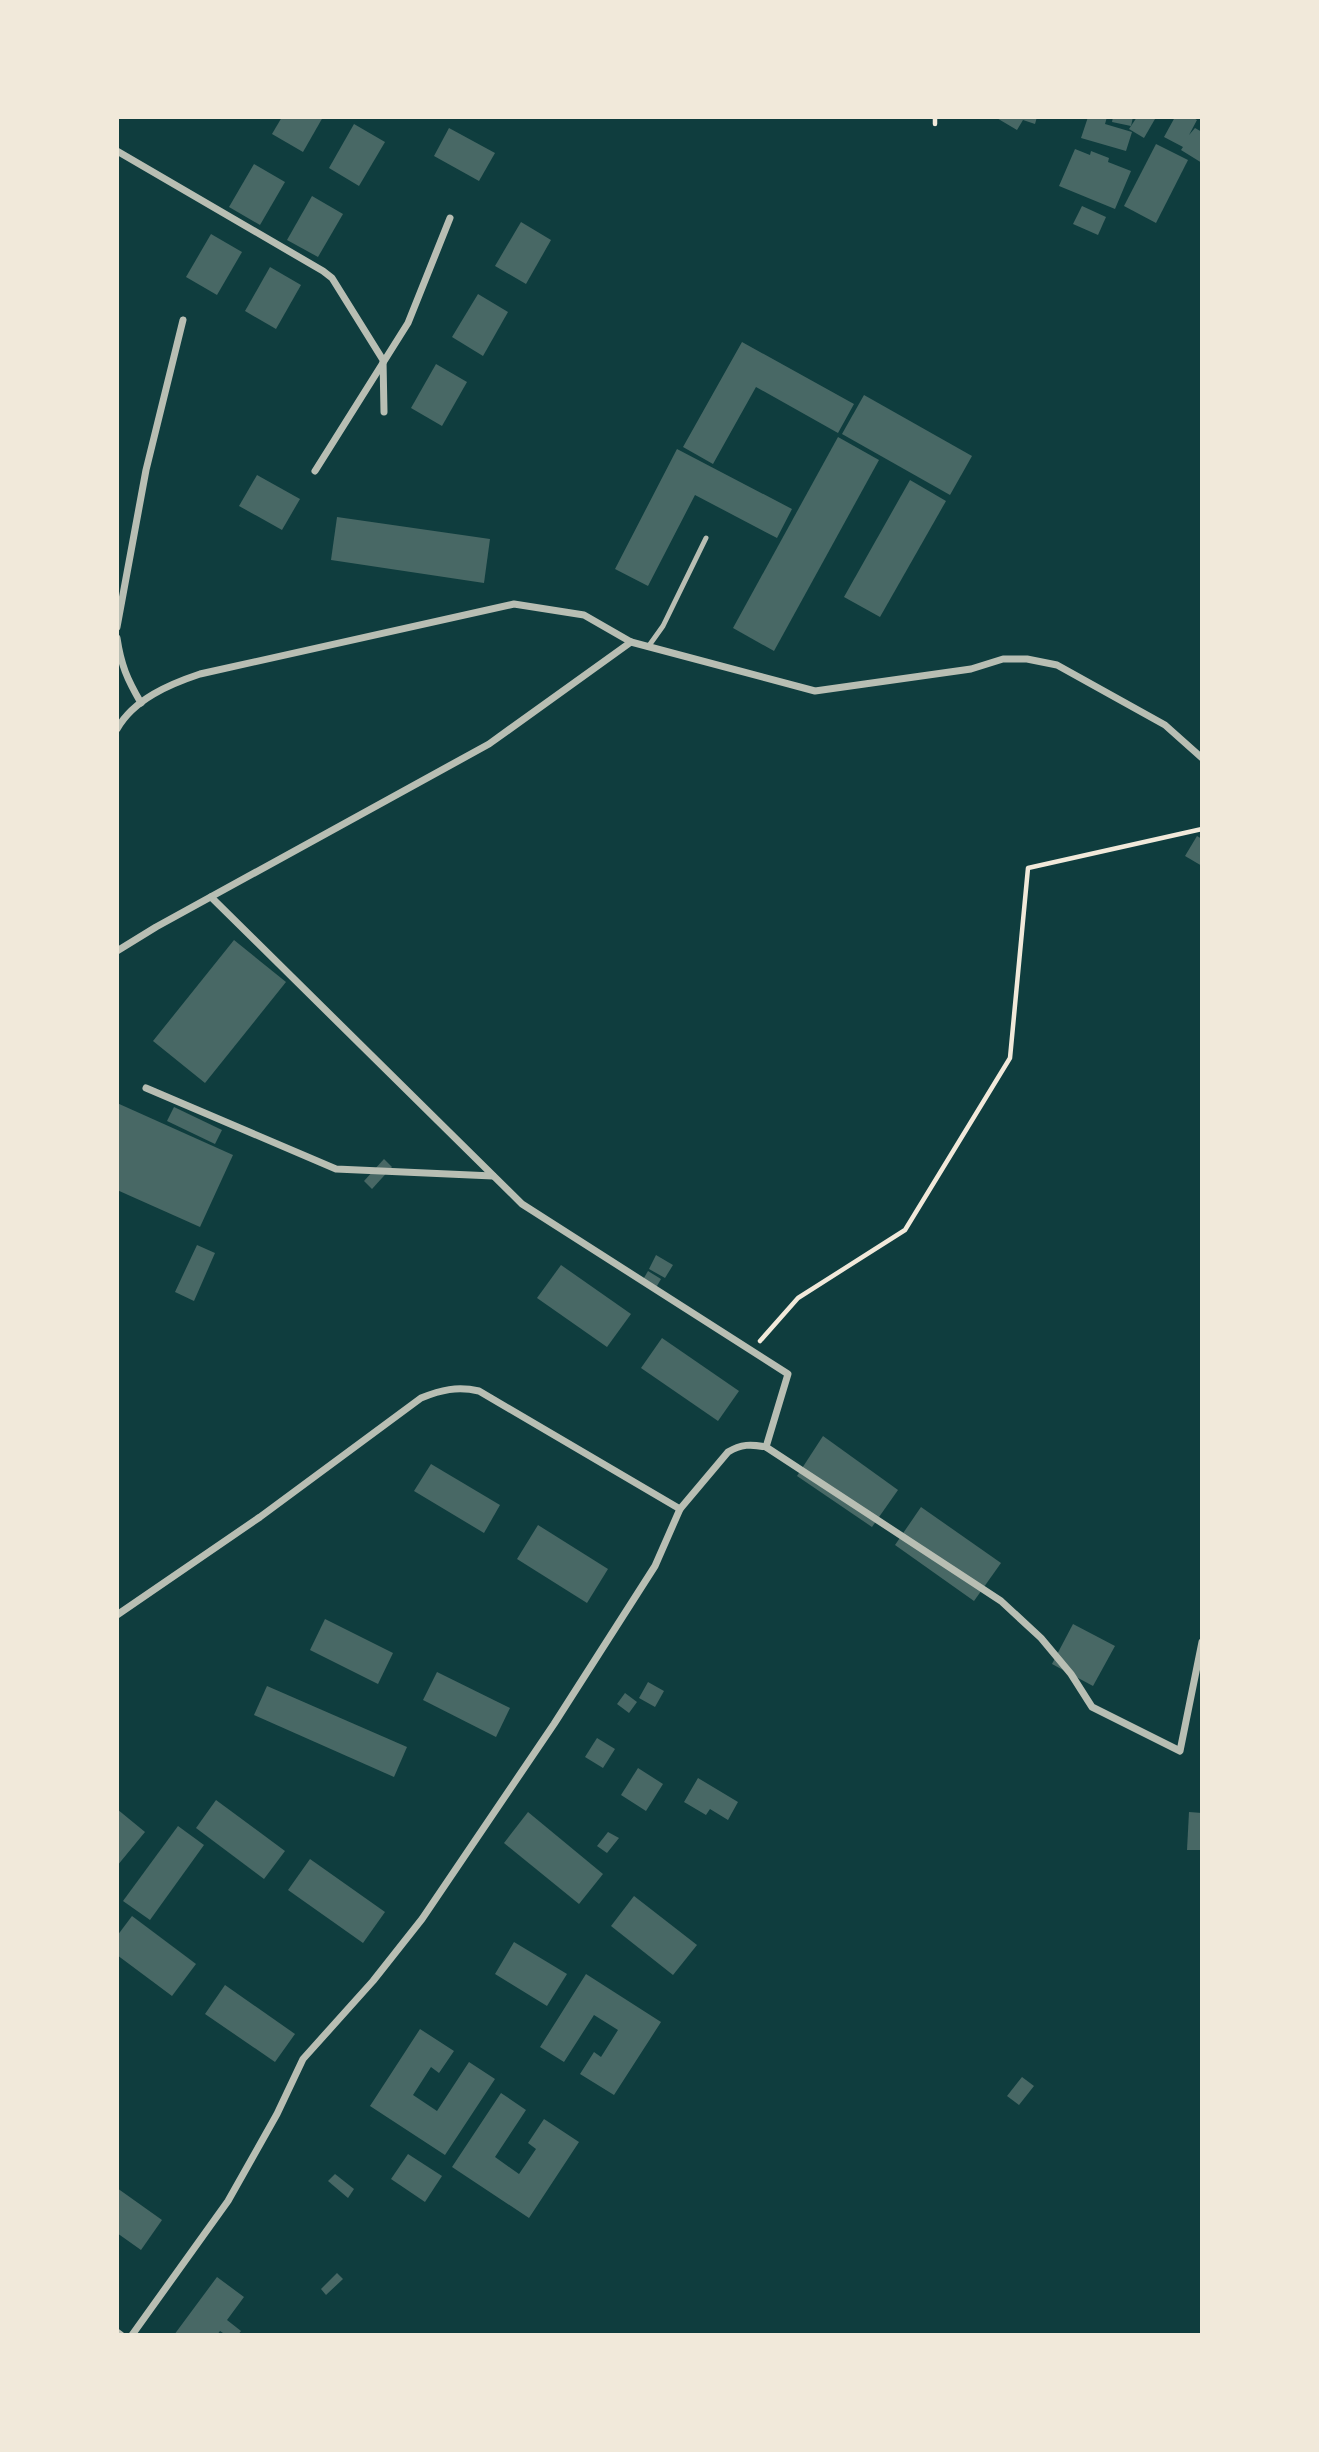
<svg xmlns="http://www.w3.org/2000/svg" width="1319" height="2452" viewBox="0 0 1319 2452" font-family="Figtree,sans-serif">
  <style>
    .building { fill: #486865 }
    .lines { fill: none; stroke-linecap: round; stroke-linejoin: round }
    .path { stroke: #f1e9da; stroke-width: 4.5 }
    .service { stroke: #b8beb3; stroke-width: 5 }
    .minor { stroke: #b8beb3; stroke-width: 7 }
  </style>
  <rect width="100%" height="100%" fill="#0f3d3e"/>
  <g class="building">
    <path d="M282,117H323L303,152L272,134Z"/>
    <path d="M995,117H1037L1035,124L1023,120L1017,130Z"/>
    <path d="M1088,117H1107L1105,124L1132,132L1126,151L1081,138Z"/>
    <path d="M1113,117H1133L1131,126L1112,122Z"/>
    <path d="M1137,117L1155,119L1144,138L1129,129Z"/>
    <path d="M1175,117H1192L1197,120L1189,135L1195,128L1202,132V163L1181,150L1183,147L1164,137Z"/>
    <path d="M354,124L385,142L359,186L329,168Z"/>
    <path d="M449,128L495,153L479,181L434,156Z"/>
    <path d="M1156,144L1188,160L1156,223L1124,206Z"/>
    <path d="M1075,149L1090,155L1091,151L1109,158L1108,162L1131,171L1115,209L1059,186Z"/>
    <path d="M254,164L285,182L260,225L229,207Z"/>
    <path d="M312,196L343,214L318,257L287,240Z"/>
    <path d="M1082,206L1106,217L1098,235L1073,224Z"/>
    <path d="M521,222L551,240L526,284L495,266Z"/>
    <path d="M211,234L242,252L217,295L186,277Z"/>
    <path d="M270,267L301,285L276,329L245,311Z"/>
    <path d="M478,294L508,312L483,356L452,337Z"/>
    <path d="M742,342L854,404L838,433L756,387L713,464L683,447Z"/>
    <path d="M436,364L467,382L442,426L411,408Z"/>
    <path d="M864,395L972,456L950,495L842,434Z"/>
    <path d="M838,437L879,460L774,651L733,628Z"/>
    <path d="M677,449L792,509L777,538L695,495L648,586L615,569Z"/>
    <path d="M257,475L300,499L282,530L239,506Z"/>
    <path d="M910,480L946,501L880,617L844,597Z"/>
    <path d="M337,517L490,539L484,583L331,560Z"/>
    <path d="M1197,836L1202,839V866L1185,856Z"/>
    <path d="M234,940L286,982L205,1083L153,1041Z"/>
    <path d="M117,1103L233,1155L200,1227L117,1190Z"/>
    <path d="M174,1107L222,1130L215,1144L167,1121Z"/>
    <path d="M384,1159L392,1167L372,1189L364,1181Z"/>
    <path d="M197,1245L215,1253L194,1301L175,1292Z"/>
    <path d="M656,1255L673,1265L665,1278L649,1269Z"/>
    <path d="M561,1265L631,1314L607,1347L537,1298Z"/>
    <path d="M648,1271L661,1279L654,1291L641,1283Z"/>
    <path d="M662,1338L739,1391L718,1421L641,1368Z"/>
    <path d="M823,1436L898,1490L872,1527L797,1476Z"/>
    <path d="M431,1464L500,1505L484,1533L414,1491Z"/>
    <path d="M921,1507L1001,1563L974,1601L895,1545Z"/>
    <path d="M538,1525L608,1569L587,1603L517,1559Z"/>
    <path d="M325,1619L393,1653L378,1684L310,1650Z"/>
    <path d="M1073,1624L1115,1646L1093,1686L1052,1664Z"/>
    <path d="M437,1672L510,1708L496,1737L423,1700Z"/>
    <path d="M648,1682L664,1691L655,1707L639,1698Z"/>
    <path d="M267,1686L407,1747L394,1777L254,1715Z"/>
    <path d="M625,1693L637,1702L629,1713L617,1704Z"/>
    <path d="M597,1738L615,1749L603,1768L585,1757Z"/>
    <path d="M638,1768L663,1784L646,1811L621,1795Z"/>
    <path d="M698,1778L738,1802L728,1820L710,1809L706,1815L684,1802Z"/>
    <path d="M216,1800L285,1851L264,1879L196,1828Z"/>
    <path d="M117,1809L145,1832L117,1866Z"/>
    <path d="M528,1812L603,1874L579,1904L504,1843Z"/>
    <path d="M1189,1812L1202,1813V1850H1187Z"/>
    <path d="M178,1826L204,1845L150,1920L123,1901Z"/>
    <path d="M608,1832L619,1838L607,1853L597,1846Z"/>
    <path d="M310,1859L385,1912L363,1943L288,1890Z"/>
    <path d="M634,1896L697,1945L673,1975L611,1926Z"/>
    <path d="M132,1916L196,1964L172,1996L117,1955V1936Z"/>
    <path d="M514,1942L567,1974L547,2006L495,1974Z"/>
    <path d="M586,1974L661,2022L614,2095L580,2074L594,2052L601,2057L618,2030L594,2015L564,2062L540,2047Z"/>
    <path d="M225,1985L295,2034L275,2062L205,2014Z"/>
    <path d="M420,2029L454,2051L439,2073L431,2067L413,2095L437,2111L469,2062L495,2079L445,2155L370,2106Z"/>
    <path d="M1022,2077L1034,2086L1019,2105L1007,2096Z"/>
    <path d="M501,2093L526,2110L495,2157L519,2174L536,2149L528,2143L544,2119L579,2142L529,2218L452,2167Z"/>
    <path d="M408,2154L442,2176L425,2202L391,2179Z"/>
    <path d="M335,2174L354,2189L348,2198L328,2181Z"/>
    <path d="M117,2188L162,2220L141,2250L117,2233Z"/>
    <path d="M337,2273L343,2279L326,2295L321,2289Z"/>
    <path d="M217,2277L244,2297L227,2320L241,2331L238,2335H226L220,2331L217,2335H174Z"/>
  </g>
  <g class="lines">
    <g class="path">
      <path d="M935,117V124"/>
      <path d="M760,1341L798,1298L905,1230L1010,1058L1028,868L1202,829"/>
    </g>
    <path class="service" d="M648,647L663,626L706,538"/>
    <g class="minor">
      <path d="M117,151L323,271L332,278L383,360L384,412"/>
      <path d="M315,471L408,323L450,218"/>
      <path d="M117,627L146,470L183,320"/>
      <path d="M117,638C121,665 127,679 141,703"/>
      <path d="M117,729C134,699 170,684 200,674L514,604L584,615L631,642L815,691L971,669L1003,659H1027L1057,665L1165,725L1202,758"/>
      <path d="M211,897L522,1204L788,1374L766,1447"/>
      <path d="M117,951L156,927L489,744L631,642"/>
      <path d="M146,1088L336,1169L493,1176"/>
      <path d="M117,1615L260,1517L421,1398C441,1390 457,1386 479,1391L680,1509"/>
      <path d="M117,2332L121,2335"/>
      <path d="M132,2335L228,2201L277,2114L303,2059L373,1981L422,1919L554,1724L655,1566L680,1509L728,1452C741,1444 751,1444 766,1447L1001,1601L1041,1638L1071,1674L1092,1707L1180,1751L1202,1642"/>
    </g>
  </g>
  <rect width="1319" height="2452" fill="none" stroke="#f1e9da" stroke-width="238"/>
</svg>
